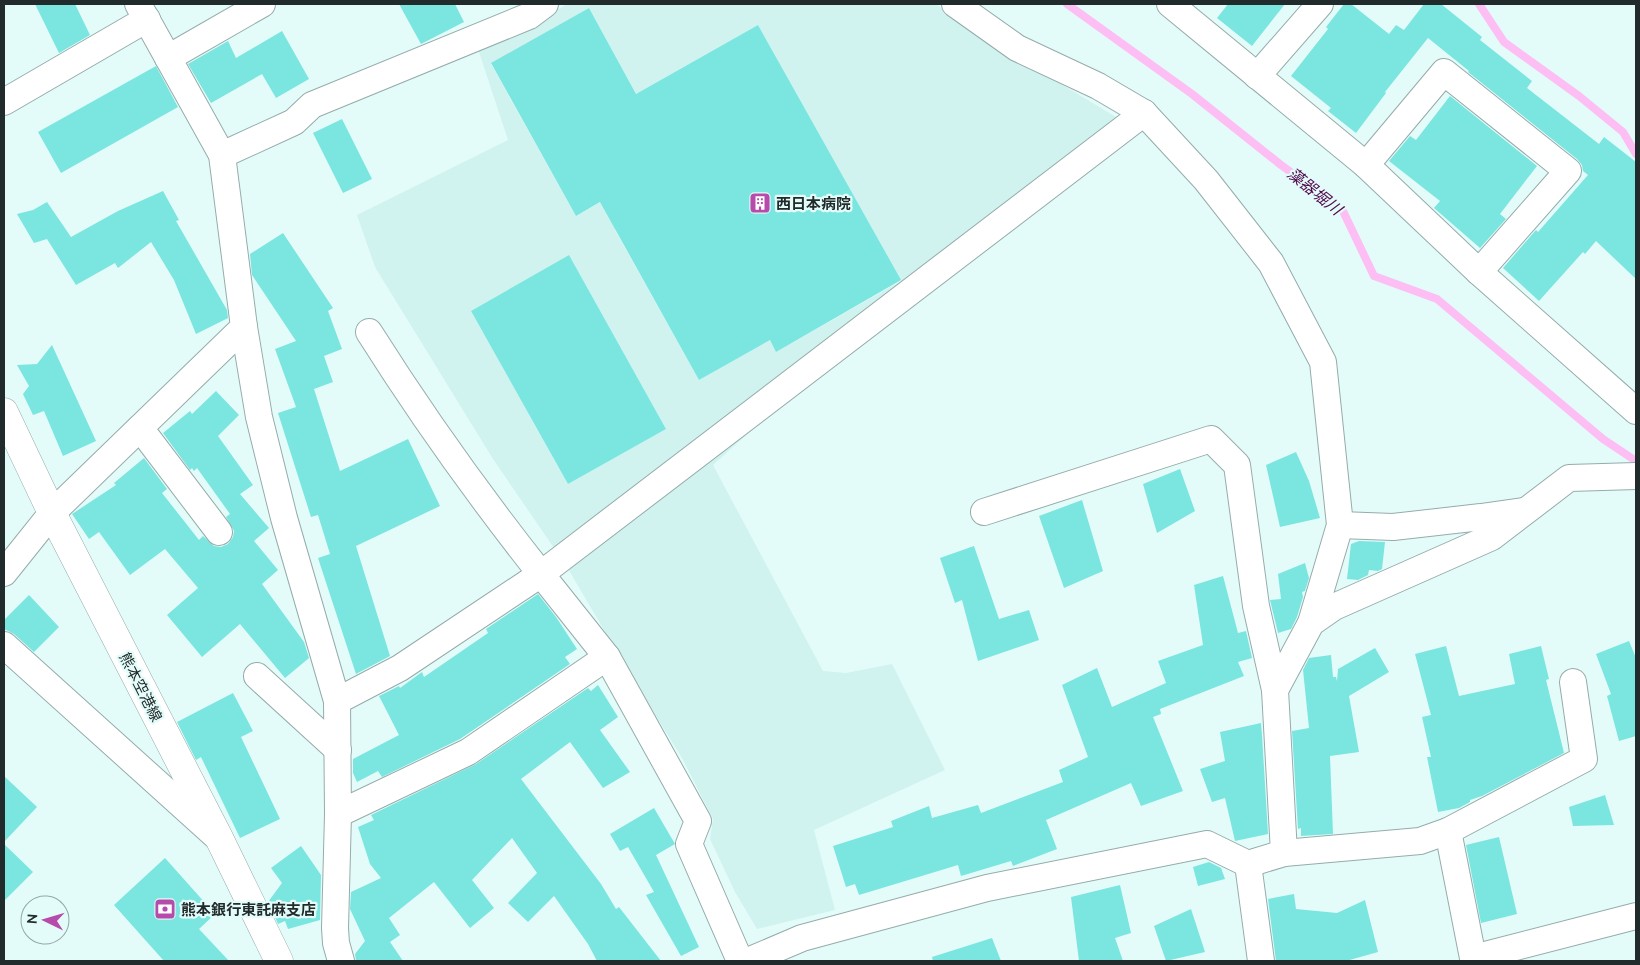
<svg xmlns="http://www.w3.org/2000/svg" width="1640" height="965" viewBox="0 0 1640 965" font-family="Ubuntu,'Noto Sans JP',sans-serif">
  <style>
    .built { fill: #d0f3f0; fill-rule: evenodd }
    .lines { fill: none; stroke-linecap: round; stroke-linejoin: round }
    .stream { stroke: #fdbef3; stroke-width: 8 }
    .building { fill: #7be5e0 }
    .street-casing { stroke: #95acaa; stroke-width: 28 }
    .secondary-casing { stroke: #95acaa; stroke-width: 29 }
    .street { stroke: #fff; stroke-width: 26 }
    .secondary { stroke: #fff; stroke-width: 28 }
    .labels { text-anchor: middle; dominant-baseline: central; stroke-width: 4.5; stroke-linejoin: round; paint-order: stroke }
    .poi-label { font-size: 15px; font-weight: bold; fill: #222b2b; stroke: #e3fcfa; text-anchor: start }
    .street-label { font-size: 15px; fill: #222b2b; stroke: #e3fcfa }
    .water-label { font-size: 16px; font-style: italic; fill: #51074b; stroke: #e3fcfa }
  </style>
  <rect width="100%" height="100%" fill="#e3fcfa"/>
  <path class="built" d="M567,4H936L971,30L1141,132L942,275L815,373L713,465L823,671L846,673L892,664L945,770L814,830L835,910L757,929L735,892L710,839L713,819L682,758L631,676L567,567L493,459L375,267L357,215L508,140L478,49L507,40ZM589,8L636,94L758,25L901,281L776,352L770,340L699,380L615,230L686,190L670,163L576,216L491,64ZM569,255L666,429L568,484L471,311Z"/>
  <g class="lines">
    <g class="stream">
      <path d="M1067,4L1192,94L1281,165L1342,209L1374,276L1437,299L1603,439L1636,461"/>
      <path d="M1479,4L1504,42L1579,96L1623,132L1636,154"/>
    </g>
  </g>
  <g class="building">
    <path d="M35,4H75L90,35L59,53Z"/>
    <path d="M399,4H455L464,22L421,44Z"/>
    <path d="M1228,4H1285L1252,46L1217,18Z"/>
    <path d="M1344,4H1351L1389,34L1396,25L1404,30L1424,4H1441L1482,37L1480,40L1532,81L1527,88L1599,144L1604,137L1636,162V279L1596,241L1585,254L1583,252L1539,301L1503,268L1536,230L1538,232L1588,175L1583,171L1582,165L1577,159L1468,72L1469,71L1428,38L1385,92L1386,93L1356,133L1328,111L1331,108L1291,76L1328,29L1326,27Z"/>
    <path d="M589,8L636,94L758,25L901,280L776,352L770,340L699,380L600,202L576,216L491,63Z"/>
    <path d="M282,31L309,79L276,98L262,74L211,103L188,64L228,41L236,58Z"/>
    <path d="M156,66L178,107L61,173L38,132Z"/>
    <path d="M1450,96L1537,166L1500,214L1506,219L1480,248L1434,208L1440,201L1389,161L1410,136L1416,140Z"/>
    <path d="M342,119L372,179L343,193L313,133Z"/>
    <path d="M163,191L179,220L176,221L227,310L228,318L196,334L174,280L151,242L118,268L115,263L76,285L47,239L34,243L17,214L33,210L47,202L71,237L118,211Z"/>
    <path d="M283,233L333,308L328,311L342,349L324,356L333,382L314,389L340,471L408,439L440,506L356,546L390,656L356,674L318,558L330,554L318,515L311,517L278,413L296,407L275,349L296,341L252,275L250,254Z"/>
    <path d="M569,255L666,429L568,484L471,311Z"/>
    <path d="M52,345L96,441L63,456L44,411L33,415L23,394L29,386L17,365L37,364Z"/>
    <path d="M216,391L239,415L218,436L253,485L240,494L269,528L254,541L278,570L262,584L304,642L309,658L285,678L240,624L202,657L167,615L198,588L165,549L130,575L99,532L89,539L72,514L116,485L114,483L144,458L167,489L162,493L199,540L203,536L214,546L221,547L228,544L233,537L234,531L226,517L230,514L197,468L194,471L192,468L190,470L163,433L190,411L192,414Z"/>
    <path d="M1296,452L1309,481L1320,518L1280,527L1266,465Z"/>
    <path d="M1180,469L1195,511L1157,533L1143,484Z"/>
    <path d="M1082,500L1103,571L1064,588L1039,516Z"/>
    <path d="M1359,541L1385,542L1382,569L1378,571L1369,570L1368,575L1358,580L1347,579L1351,544Z"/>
    <path d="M974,546L999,619L1029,610L1039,640L978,661L962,600L955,603L940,558Z"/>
    <path d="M1305,563L1309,578L1305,591L1302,592L1303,597L1297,617L1291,629L1278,633L1270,600L1281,599L1278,574Z"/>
    <path d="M1223,576L1238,633L1246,631L1252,658L1238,662L1244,676L1160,709L1161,714L1153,717L1183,791L1141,806L1131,783L1046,820L1057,849L1013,866L1011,861L961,876L958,865L859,895L855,884L846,887L833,846L893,827L891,821L929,806L932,818L978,805L981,813L1063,782L1059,770L1088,757L1062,685L1097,668L1112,707L1166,683L1158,661L1203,645L1194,585Z"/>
    <path d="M538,594L556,617L577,649L565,657L570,664L460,739L382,777L378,771L357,782L353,773V759L399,735L379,696L399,686L400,688L422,672L424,677L488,633L486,629Z"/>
    <path d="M29,595L59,627L34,652L14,634L4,629V620Z"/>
    <path d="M1629,641L1636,658V736L1619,741L1607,696L1611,694L1596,654Z"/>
    <path d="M1446,646L1459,696L1515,684L1509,654L1541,646L1549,679L1546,680L1564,753L1482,796L1470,800V802L1459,808L1438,812L1427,757H1431L1422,717L1431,715L1415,654Z"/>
    <path d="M1375,648L1389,672L1349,696L1359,752L1330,756L1333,834L1301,836V828L1298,829L1292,731L1309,728L1303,670L1309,658L1331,655L1333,677H1336L1337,681L1338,669Z"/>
    <path d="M598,685L618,717L600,730L630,772L603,788L570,742L521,779L601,884L616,909L619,907L661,961H597L588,944L554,896L528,922L508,903L537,873L512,838L472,880L494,908L470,928L434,882L389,918L400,935L390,942L403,961H356L355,954L365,941L350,909L351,892L381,878L370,864L358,827L374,820L371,815L476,764L588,688L591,691Z"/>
    <path d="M233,693L253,731L241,737L280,819L240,838L201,757L196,760L177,722Z"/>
    <path d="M1261,723L1262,735L1268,834L1235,841L1225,798L1212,802L1200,769L1225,761L1220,732Z"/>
    <path d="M4,776L37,807L4,842Z"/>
    <path d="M1605,795L1614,825L1573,826L1569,807Z"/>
    <path d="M654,808L675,844L656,855L699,947L681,956L646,895L654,892L628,847L620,851L610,834Z"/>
    <path d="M1499,837L1517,914L1481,923L1466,845Z"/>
    <path d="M4,844L33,872L4,901Z"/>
    <path d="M301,846L321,875L320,920L288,929L285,921L278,924L268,902L282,883L271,868Z"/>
    <path d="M165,858L215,914L199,929L229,961H164L114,905Z"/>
    <path d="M1209,862L1221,868L1225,879L1198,886L1193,867Z"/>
    <path d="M1120,885L1131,933L1115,938L1123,961H1079L1071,897Z"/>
    <path d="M1294,894L1296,909L1337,913L1365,900L1378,952L1346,961H1276L1268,899Z"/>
    <path d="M1191,909L1205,952L1166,961L1154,926Z"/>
    <path d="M992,938L1001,961H933L932,957Z"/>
  </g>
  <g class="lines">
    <g class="street-casing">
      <g id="street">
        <path d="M138,4L222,155L244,327L259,417L284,518L337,701L338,814L335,928L336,943L341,961"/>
        <path d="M955,4L1017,48L1098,86L1144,113L1206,180L1271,263L1323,362L1340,525L1311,623"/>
        <path d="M1170,4L1366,165L1479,272L1636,411"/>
        <path d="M168,58L262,4"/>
        <path d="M1257,76L1320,4"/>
        <path d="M4,102L147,19"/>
        <path d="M222,155L294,122L312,105L529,16L545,4"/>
        <path d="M1366,165L1444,72L1568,171L1479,272"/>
        <path d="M140,428L219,532"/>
        <path d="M984,512L1211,439L1237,465L1256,606L1275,690"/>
        <path d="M1340,525L1393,527L1481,517L1523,511"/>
        <path d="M4,573L52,513L244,327"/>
        <path d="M4,645L216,836"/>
        <path d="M257,676L338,750"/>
        <path d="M337,701L400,668L541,574C480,497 422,416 369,332"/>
        <path d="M338,814L468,752L607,657"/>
        <path d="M1448,831L1473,958L1636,916"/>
        <path d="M1284,853L1420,841L1448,831L1584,759L1573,682"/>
        <path d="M1248,864L1261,961"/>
        <path d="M740,961L689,844L698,821L607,657L541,574L1144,113"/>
        <path d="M748,961L802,938L987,888L1207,844L1248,864L1284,853L1275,690L1311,623L1334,607L1492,537L1569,478L1636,476"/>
      </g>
    </g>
    <g class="secondary-casing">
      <path id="secondary" d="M4,412L52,513L219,838L279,961"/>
    </g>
    <use href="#street" class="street"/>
    <use href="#secondary" class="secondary"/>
  </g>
  <defs>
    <g id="building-square" transform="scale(1.125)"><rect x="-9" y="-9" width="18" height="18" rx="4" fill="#b74bab" stroke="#e3fcfa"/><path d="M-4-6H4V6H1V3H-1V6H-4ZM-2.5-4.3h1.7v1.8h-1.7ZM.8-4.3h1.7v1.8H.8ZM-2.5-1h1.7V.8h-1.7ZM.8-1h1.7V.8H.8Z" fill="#fff"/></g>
    <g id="bank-square" transform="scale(1.125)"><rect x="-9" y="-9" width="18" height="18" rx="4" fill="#b74bab" stroke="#e3fcfa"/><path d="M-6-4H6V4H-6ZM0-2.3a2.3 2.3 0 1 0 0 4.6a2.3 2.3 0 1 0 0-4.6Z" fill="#fff"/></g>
  </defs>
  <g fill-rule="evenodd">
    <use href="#building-square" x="760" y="203"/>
    <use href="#bank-square" x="165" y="909"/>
  </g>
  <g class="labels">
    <g class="poi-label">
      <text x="776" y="203">西日本病院</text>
      <text x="181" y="909">熊本銀行東託麻支店</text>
    </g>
    <g class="street-label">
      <text transform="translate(141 687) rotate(63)">熊本空港線</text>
    </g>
    <g class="water-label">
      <text transform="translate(1315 191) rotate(39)">藻器堀川</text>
    </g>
  </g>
  <rect width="1640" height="965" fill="none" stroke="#222b2b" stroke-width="10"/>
  <g transform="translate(45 920) rotate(275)"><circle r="24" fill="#e3fcfa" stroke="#96a8a7"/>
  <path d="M0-4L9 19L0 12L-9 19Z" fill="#b74bab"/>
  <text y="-8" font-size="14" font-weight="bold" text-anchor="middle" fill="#222b2b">N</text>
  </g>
</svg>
